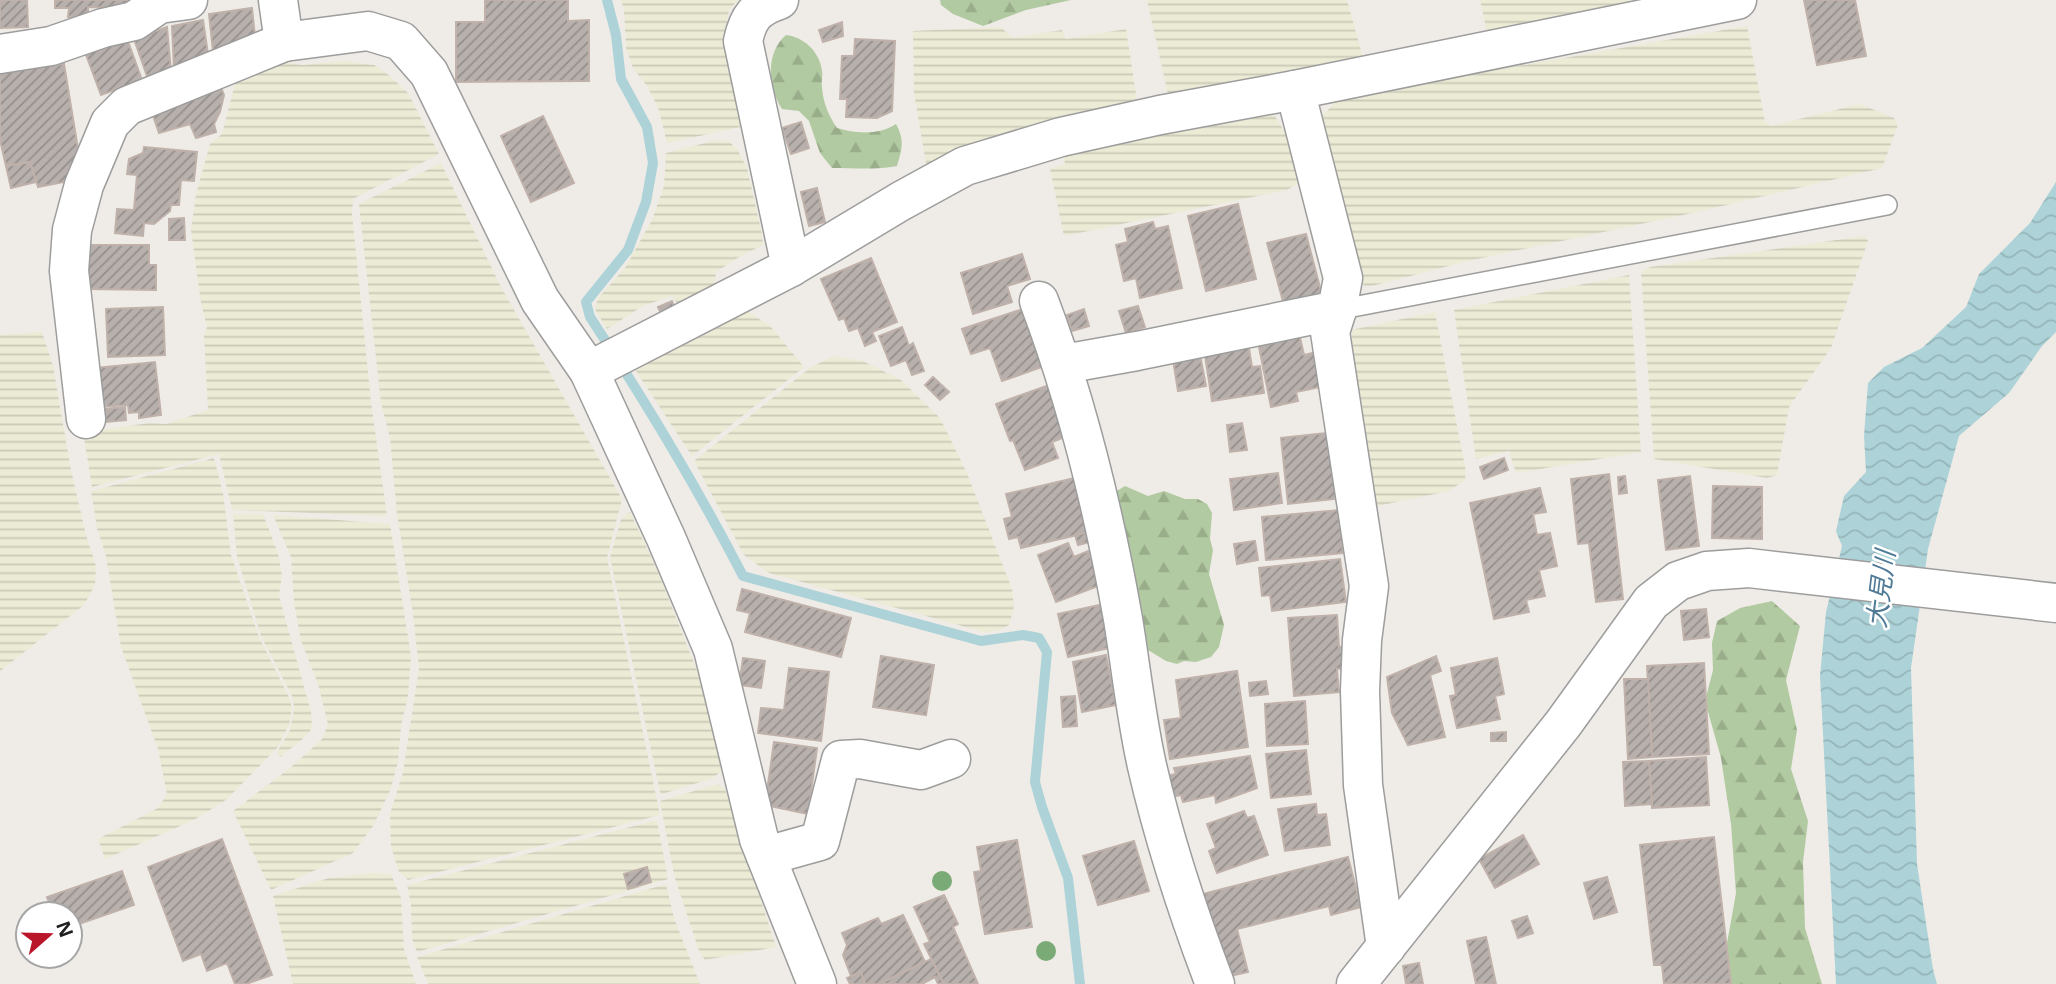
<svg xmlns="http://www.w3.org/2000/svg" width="2056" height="984" viewBox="0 0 2056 984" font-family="'Noto Sans','Noto Sans JP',sans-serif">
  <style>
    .farmland { fill: url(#farmland-rules) }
    .forest { fill: url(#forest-firs) }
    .water { fill: url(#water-waves) }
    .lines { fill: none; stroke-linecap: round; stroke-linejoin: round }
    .stream { stroke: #add3d8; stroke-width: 10 }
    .building { fill: url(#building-hatch); stroke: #c0b2ab; stroke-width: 2 }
    .lane-casing { stroke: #9d9d9d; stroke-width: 22 }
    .street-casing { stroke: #9d9d9d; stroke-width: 41 }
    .lane { stroke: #fff; stroke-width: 19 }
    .street { stroke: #fff; stroke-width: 38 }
    .tree { fill: #7aaa75 }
    .labels { text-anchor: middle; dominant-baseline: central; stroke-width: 5; stroke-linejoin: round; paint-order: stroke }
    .water-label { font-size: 26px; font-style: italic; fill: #4f7b97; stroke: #fff }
  </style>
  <defs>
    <pattern id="farmland-rules" width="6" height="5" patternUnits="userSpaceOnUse" patternTransform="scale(1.75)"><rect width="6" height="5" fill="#ecebd5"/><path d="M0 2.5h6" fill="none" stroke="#cac9b7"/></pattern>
    <pattern id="forest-firs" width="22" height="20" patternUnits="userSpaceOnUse" patternTransform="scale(1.75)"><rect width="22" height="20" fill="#b2caa1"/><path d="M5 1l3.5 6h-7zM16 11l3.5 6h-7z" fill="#99ad8a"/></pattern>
    <pattern id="water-waves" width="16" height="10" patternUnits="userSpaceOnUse" patternTransform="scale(1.75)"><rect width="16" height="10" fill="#add3d8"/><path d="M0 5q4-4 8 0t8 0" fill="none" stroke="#95b5b9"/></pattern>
    <pattern id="building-hatch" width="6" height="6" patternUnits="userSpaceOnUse" patternTransform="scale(1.75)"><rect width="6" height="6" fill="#b8b0ad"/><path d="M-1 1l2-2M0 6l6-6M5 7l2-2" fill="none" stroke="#958f8c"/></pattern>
  </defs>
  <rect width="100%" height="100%" fill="#efece7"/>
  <g class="farmland">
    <path d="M621,0H738L729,10L724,43L741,127L667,143L658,107L647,86L633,68L626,48L624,10Z"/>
    <path d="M1147,0H1347L1363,58L1169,99Z"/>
    <path d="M1480,0H1670L1488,37Z"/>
    <path d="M1747,26L1765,122L1771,126L1860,104L1894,118L1898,125L1882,168L1697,212L1468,261L1372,286H1364L1317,122L1340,97Z"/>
    <path d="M1001,27L1012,38L1062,30L1066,39L1126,29L1138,107L927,169L914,93L913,31Z"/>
    <path d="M345,61L374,65L390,76L408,93L439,154L353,199L352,213L371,402L387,516L232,510L219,454L92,487L83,432L150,423L166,424L208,410L204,336L207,327L201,303L191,230L196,194L210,144L222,134L237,76L287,62L302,65Z"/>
    <path d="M1263,113L1275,116L1287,136L1299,183L1287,190L1064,236L1050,169L1065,164L1063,152Z"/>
    <path d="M717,140L728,141L737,149L747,168L762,234L763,245L739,257L716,272L715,284L679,305L671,296L643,306L607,329L595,309L598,298L625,268L652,220L664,186L666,153Z"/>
    <path d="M441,163L501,287L622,499L607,558L660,815L408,880L399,872L391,847L390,814L403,772L419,668L413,614L397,514L390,438L381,403L359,204Z"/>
    <path d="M1864,236L1868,241L1831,348L1789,407L1777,475L1767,478L1654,459L1641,272L1650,267Z"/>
    <path d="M1629,275L1641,452L1516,473L1509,451L1476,459L1454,310Z"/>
    <path d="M729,312H749L771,327L804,367L692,456L634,368Z"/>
    <path d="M1435,312L1466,472L1465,480L1449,491L1368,508L1351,330Z"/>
    <path d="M42,332L53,366L71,470L86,535L96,566L95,585L84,605L0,671V335Z"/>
    <path d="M834,356L863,361L901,380L940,418L967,473L1012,589L1014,607L1009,625L997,631L984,632L769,573L744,555L694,461L811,367Z"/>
    <path d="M214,458L223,493L231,555L259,637L289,697L292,708L289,725L277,748L227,799L194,820L105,859L98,839L158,808L167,794L158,749L121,647L106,556L97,528L91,491Z"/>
    <path d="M630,512L658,572L711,706L725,768L713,778L662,794L660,792L610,557L621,519Z"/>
    <path d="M233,514H263L278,553L282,575L279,596L311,712L312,728L305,737L280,757L277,752L290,730L294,709L293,698L261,636L237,556Z"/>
    <path d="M273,515L390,524L411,656L408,696L401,726L398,762L390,791L373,826L353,853L271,890L233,811L289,769L322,739L328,724L318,684L301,641L294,603L291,557Z"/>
    <path d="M718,784L725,789L776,947L705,960L699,951L674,875L660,801Z"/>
    <path d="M657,820L668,879L417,952L412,939L411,905L407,885Z"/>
    <path d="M374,873L391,874L401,898L404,949L416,984H293L273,896L329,878Z"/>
    <path d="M666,884L674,918L700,984H428L417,957Z"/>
  </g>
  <g class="forest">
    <path d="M940,0H1071L1026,10L983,26L953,14L941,5Z"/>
    <path d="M786,35C804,37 820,52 822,71C823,76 821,82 822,87C823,103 829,116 837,128C856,134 880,135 896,124C905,141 902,149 897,166C878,170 851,168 832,168L820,153L809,121L799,111L782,109C768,87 765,53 786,35Z"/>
    <path d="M1125,486L1148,496L1164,491L1185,499H1198L1207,504L1212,513L1210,539L1213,550L1209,574L1224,625L1219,647L1211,657L1196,662L1184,661L1177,664L1166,661L1148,650L1138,638L1115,492Z"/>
    <path d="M1772,601L1800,626L1786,680L1797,730L1791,769L1808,821L1803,862L1805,928L1822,984H1729L1726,949L1736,893L1731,824L1721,758L1705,701L1713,670L1712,643L1717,621L1740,608Z"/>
  </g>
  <path class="water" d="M2056,182V332L2042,346L2009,393L1959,436L1928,549L1911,668L1917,864L1933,969L1937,984H1836L1820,676L1826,612L1842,546L1836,531L1844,496L1866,472L1864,436L1868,383L1884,367L1922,348L1966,307L1979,274L2030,223Z"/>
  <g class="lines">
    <path class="stream" d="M607,0L616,35L621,79L647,127L653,163L646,202L628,250L586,302L590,317C645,401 697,487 743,576L981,641L1023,635L1039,638L1047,652L1035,782L1042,807L1068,878L1080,984"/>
  </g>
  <g class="building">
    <path d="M0,0H27L28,27L0,28Z"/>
    <path d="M55,0H130V8L88,7V17H68L69,8H55Z"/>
    <path d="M485,0H568V21L589,20V81L456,82V22H485Z"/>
    <path d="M1804,0H1855L1866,56L1817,65Z"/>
    <path d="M252,8L256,46L214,61L209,14Z"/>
    <path d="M203,20L209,61L174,69L172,26Z"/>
    <path d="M842,22L843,36L823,42L819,30Z"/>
    <path d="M167,27L171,71L148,79L134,39Z"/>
    <path d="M126,36L142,80L101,95L85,52Z"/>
    <path d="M855,39L895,41L892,111L877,118L846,117L847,99H840L842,56H854Z"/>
    <path d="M64,64L78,149L74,180L38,187L30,162L6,166L0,140V73Z"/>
    <path d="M219,82L224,95L220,112L214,124L216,132L196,138L190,124L159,133L150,107Z"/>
    <path d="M543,116L574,183L531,202L501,136Z"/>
    <path d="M801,122L809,148L791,154L782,128Z"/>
    <path d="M144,147L197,152L194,181L181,180L179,205H171L170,211L154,224L144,223L143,236L115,233L117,209L134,210L137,175L127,174L129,159L143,153Z"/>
    <path d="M30,162L36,182L11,188L6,166Z"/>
    <path d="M817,188L825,222L809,226L801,192Z"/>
    <path d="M1238,204L1256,279L1206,291L1188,216Z"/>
    <path d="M184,218L185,240H169V219Z"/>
    <path d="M1153,222L1155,229L1168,226L1182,288L1140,298L1136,278L1124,281L1116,245L1128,242L1125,229Z"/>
    <path d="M1306,234L1322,295L1284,305L1267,243Z"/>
    <path d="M87,245H149V265H156V290L87,289Z"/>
    <path d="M1022,254L1030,279L1007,286L1012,302L973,314L961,273Z"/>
    <path d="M871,258L897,322L872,332L876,341L865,346L858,328L849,331L844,318L839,320L821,279Z"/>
    <path d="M672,301L675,309L662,316L658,307Z"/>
    <path d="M1138,306L1145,327L1126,333L1119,311Z"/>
    <path d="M163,307L165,355L108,357L106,309Z"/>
    <path d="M1026,308L1044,341L1034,345L1042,367L1002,381L990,348L971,354L962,329Z"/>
    <path d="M1084,309L1089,326L1072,331L1067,315Z"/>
    <path d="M902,327L909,346L913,343L924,371L912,375L906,360L891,366L879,336Z"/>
    <path d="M1298,329L1304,355L1317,352L1325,386L1296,392L1298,401L1271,407L1257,337Z"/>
    <path d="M1248,343L1252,367L1260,366L1264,393L1212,401L1204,349Z"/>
    <path d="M1200,355L1206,386L1178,391L1173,360Z"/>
    <path d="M155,362L161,415L139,418V412L129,413L128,405L99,407L96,368Z"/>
    <path d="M933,377L949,392L940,400L925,385Z"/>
    <path d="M1052,384L1070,435L1052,442L1058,458L1025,470L1013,440L1010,441L996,404Z"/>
    <path d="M125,407L126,420L106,422L104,409Z"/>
    <path d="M1242,423L1247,450L1230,452L1227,425Z"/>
    <path d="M1335,432L1342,498L1288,504L1281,438Z"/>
    <path d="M1504,458L1508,470L1484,479L1480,467Z"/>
    <path d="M1278,473L1282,503L1234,510L1230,479Z"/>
    <path d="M1609,474L1623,599L1596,602L1589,543L1578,544L1571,479Z"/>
    <path d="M1083,476L1095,531L1021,548L1018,537L1009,539L1004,519L1012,517L1006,494Z"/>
    <path d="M1625,476L1627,493L1619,494L1618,477Z"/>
    <path d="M1690,476L1699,546L1666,550L1658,480Z"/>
    <path d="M1713,486L1762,487V539L1712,538Z"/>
    <path d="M1540,488L1546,512L1533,514L1537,535L1550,533L1557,566L1539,570L1545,596L1526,600L1529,612L1494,619L1470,503Z"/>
    <path d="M1339,510L1343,553L1266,560L1262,517Z"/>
    <path d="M1095,531L1098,540L1078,545L1075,535Z"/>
    <path d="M1255,541L1258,560L1237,564L1234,544Z"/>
    <path d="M1068,543L1074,557L1088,551L1101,585L1056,602L1038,555Z"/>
    <path d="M1340,559L1346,602L1272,611L1270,595L1262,596L1259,568Z"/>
    <path d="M742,589L851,618L841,657L745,632L750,613L737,610Z"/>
    <path d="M1104,604L1114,647L1068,657L1058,614Z"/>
    <path d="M1706,609L1709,637L1684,640L1681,611Z"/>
    <path d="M1337,615L1339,647L1347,646L1349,668L1337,669L1339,692L1294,696L1288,618Z"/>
    <path d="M1106,655L1116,705L1082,712L1073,662Z"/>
    <path d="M881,656L934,665L926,715L873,707Z"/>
    <path d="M1436,656L1441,671L1430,675L1445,737L1408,745L1392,713L1387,677Z"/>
    <path d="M743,658L765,661L761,688L739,685Z"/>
    <path d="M1497,658L1504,694L1495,696L1500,719L1457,728L1450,696L1456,695L1451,668Z"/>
    <path d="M1704,663L1709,754L1652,757L1647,666Z"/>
    <path d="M789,668L829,672L821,741L758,733L761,708L784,710Z"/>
    <path d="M1237,671L1248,747L1170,759L1164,720L1181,718L1176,680Z"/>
    <path d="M1624,679H1648L1652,757L1628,759Z"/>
    <path d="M1266,681L1268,694L1250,696L1249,683Z"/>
    <path d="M1075,696L1077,726L1063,727L1061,697Z"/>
    <path d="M1305,701L1308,744L1267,746L1265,704Z"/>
    <path d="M1506,732V741H1491V733Z"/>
    <path d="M774,742L817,748L808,814L765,805Z"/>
    <path d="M1306,750L1311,794L1271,798L1266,754Z"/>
    <path d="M1250,756L1257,788L1216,803L1215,795L1183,802L1181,795L1171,797L1166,776L1176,774L1174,768Z"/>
    <path d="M1706,757L1709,805L1652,808L1649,761Z"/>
    <path d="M1649,761L1652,804L1625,806L1623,762Z"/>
    <path d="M1316,804L1317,815L1326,814L1330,845L1285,851L1278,809Z"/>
    <path d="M1244,811L1247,818L1254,816L1268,855L1217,873L1209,851L1216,848L1207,824Z"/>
    <path d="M1523,835L1539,864L1495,888L1479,859Z"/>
    <path d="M1714,837L1731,984H1664L1662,965H1654L1640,845Z"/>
    <path d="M222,839L272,975L246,984H235L227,963L207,971L201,954L183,961L148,867Z"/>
    <path d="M1017,840L1032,927L985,934L974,872L981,871L977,847Z"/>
    <path d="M1134,841L1149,891L1098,905L1083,856Z"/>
    <path d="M1348,857L1361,907L1331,915L1329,906L1237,929L1248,972L1225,977L1203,894Z"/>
    <path d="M647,867L651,882L628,889L624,874Z"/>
    <path d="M122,871L134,905L70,927V914H53L47,897Z"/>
    <path d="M1607,877L1617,912L1594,919L1584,883Z"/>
    <path d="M944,895L958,924L953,927L978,984H944L924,944L930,942L914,907Z"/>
    <path d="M903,915L925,962L879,984H865L861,972L851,976L843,955L847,945L842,933L878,918L881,924Z"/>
    <path d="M1527,916L1533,933L1518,938L1512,921Z"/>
    <path d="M1486,937L1496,984H1476L1467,941Z"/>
    <path d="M931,959L944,984H938L935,977L922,984H879Z"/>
    <path d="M1419,963L1423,984H1406L1403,966Z"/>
    <path d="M861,972L865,984H850L847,978Z"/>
  </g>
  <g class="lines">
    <g class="lane-casing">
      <path id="lane" d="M1337,310L1887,205"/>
    </g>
    <g class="street-casing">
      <g id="street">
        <path d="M278,0L284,42L368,31L401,41L429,73L540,300L589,371L666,538L713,649L759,839L817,984"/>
        <path d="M779,0C755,8 748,18 743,41L791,267"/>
        <path d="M0,54L51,46L103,28L134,21L159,4L188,0"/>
        <path d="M1295,90L1343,278L1337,310L1330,332L1369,586L1362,640L1360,691L1363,785L1386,947"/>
        <path d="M1039,301C1078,404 1104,512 1123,619C1131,668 1136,717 1147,766C1164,840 1188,913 1215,984"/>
        <path d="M1062,361L1075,362L1137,351L1337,310"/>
        <path d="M589,371L791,267L901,201L965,166L1061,137L1160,115L1295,90L1737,0"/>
        <path d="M86,419L69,271L72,230L84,185L110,123L127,106L284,42"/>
        <path d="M766,856L820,841L841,760L860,759L921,770L951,759"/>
        <path d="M1356,984L1563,724L1651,602L1678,581L1707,571L1749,568L2056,603"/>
      </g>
    </g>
    <use href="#lane" class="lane"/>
    <use href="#street" class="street"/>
  </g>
  <g class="tree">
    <circle cx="942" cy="881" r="10"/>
    <circle cx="1046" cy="951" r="10"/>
  </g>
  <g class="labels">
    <g class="water-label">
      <text transform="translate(1880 589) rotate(-83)">大見川</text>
    </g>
  </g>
  <g transform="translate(49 935) rotate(70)"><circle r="33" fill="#ffffff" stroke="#a6a6a6" stroke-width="2"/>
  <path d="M0-5L12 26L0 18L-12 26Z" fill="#ba162a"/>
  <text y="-10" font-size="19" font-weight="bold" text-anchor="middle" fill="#202020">N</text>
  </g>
</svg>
